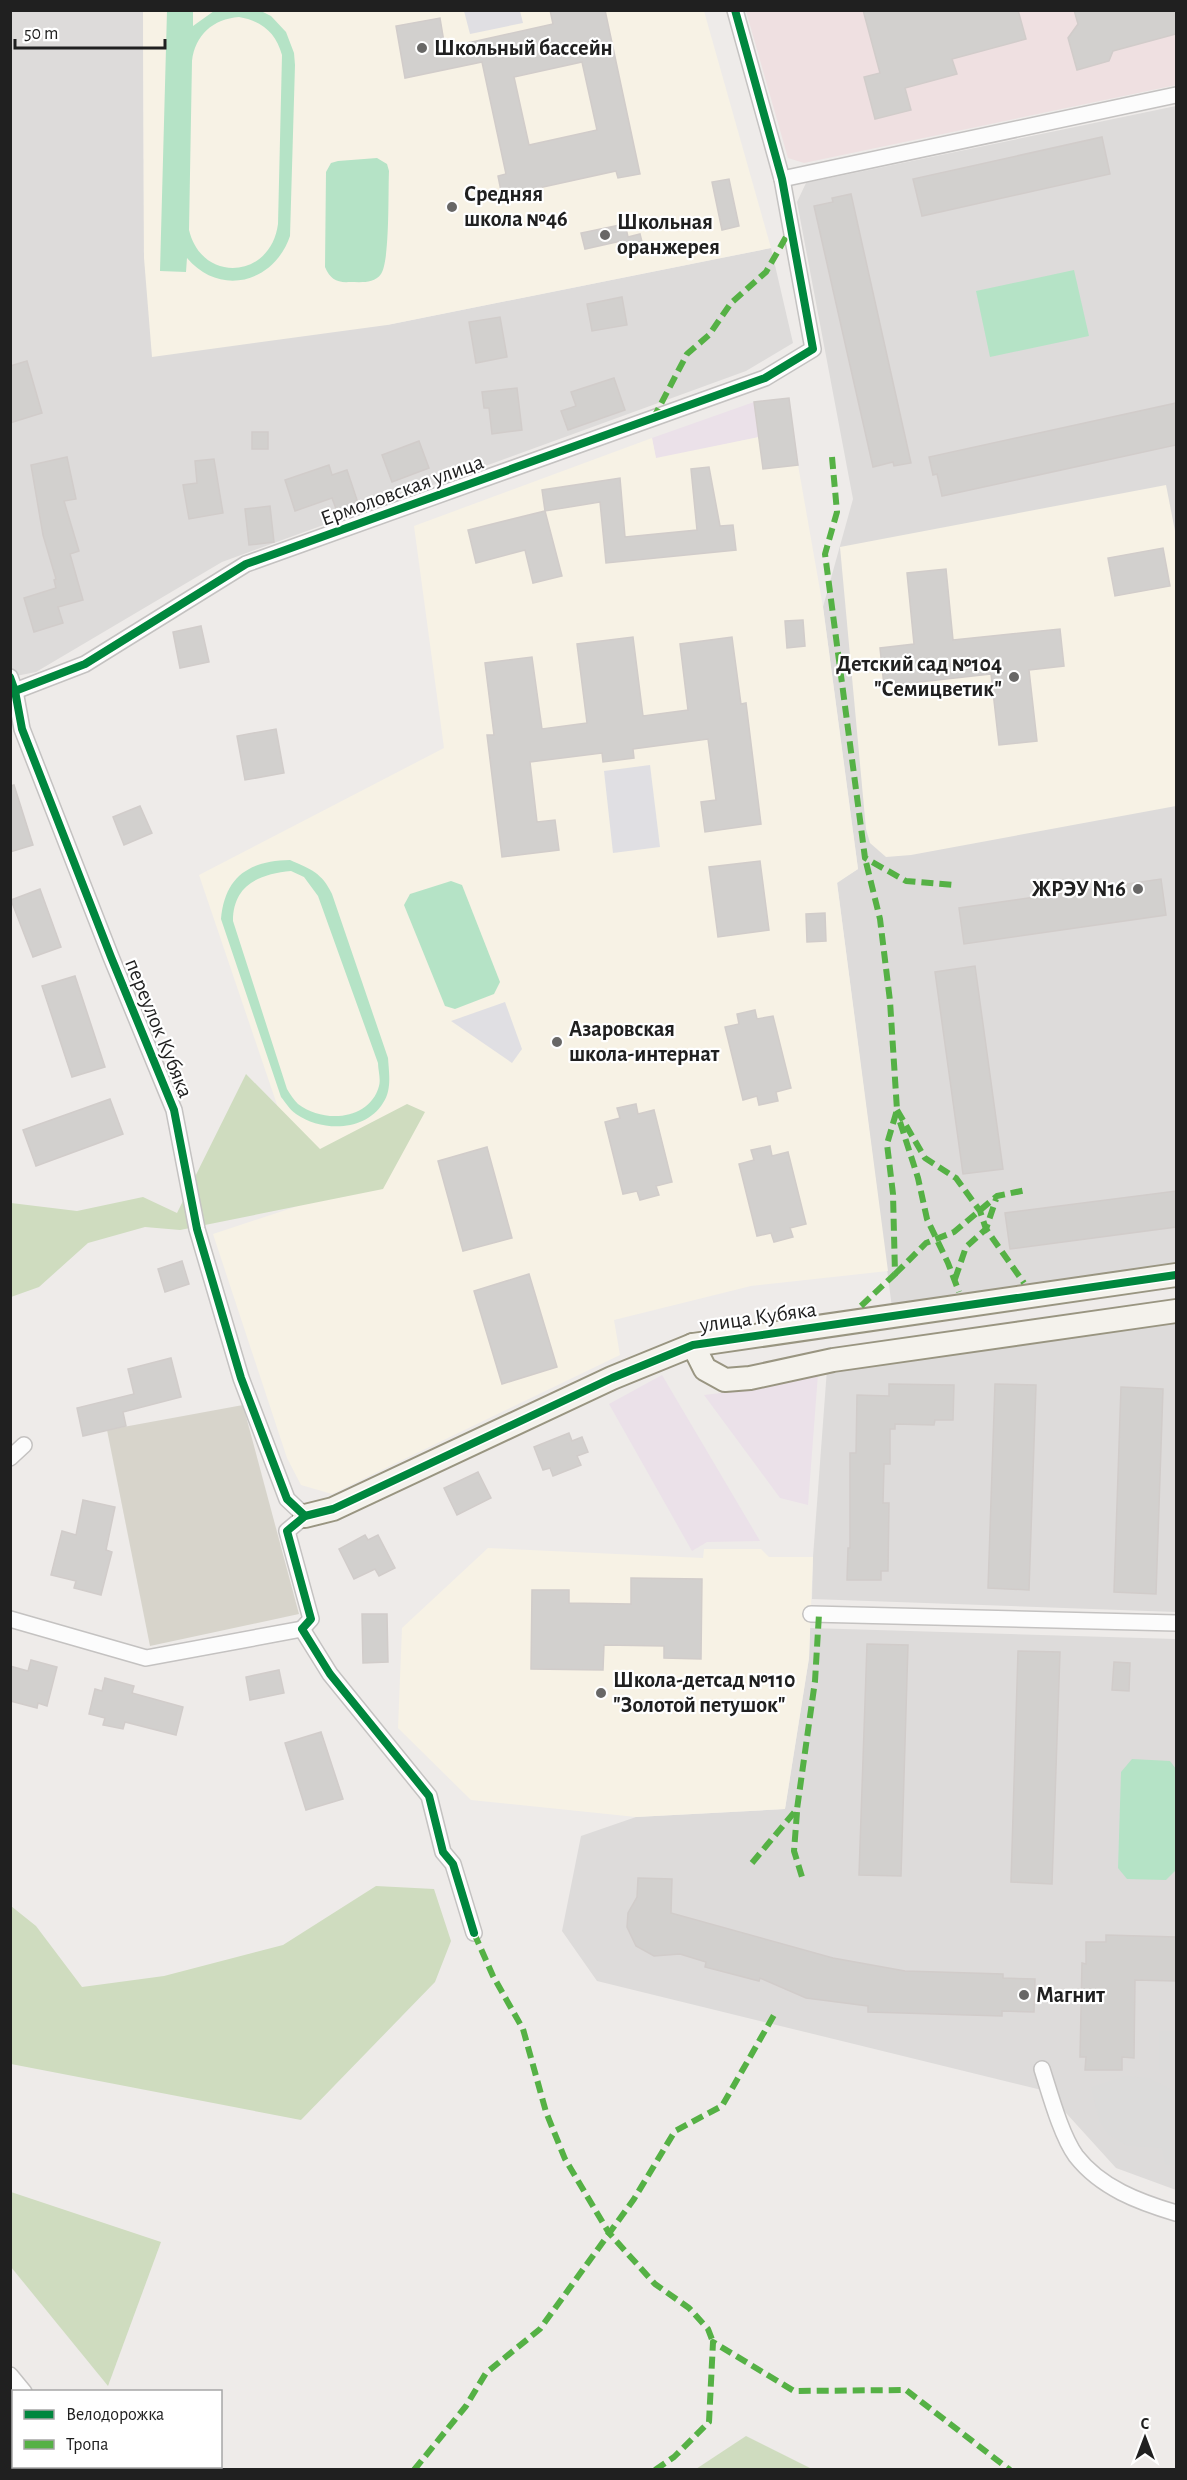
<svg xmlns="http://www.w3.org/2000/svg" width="1187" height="2480" viewBox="0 0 1187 2480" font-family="'Alegreya Sans',sans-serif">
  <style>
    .residential { fill: #dddbda }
    .commercial { fill: #efe0e1 }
    .industrial { fill: #ebe1e9 }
    .education { fill: #f7f2e5 }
    .religious { fill: #dcdbda }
    .construction { fill: #d7d4cb }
    .forest { fill: #cfdcbf }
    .pitch { fill: #b5e3c6; fill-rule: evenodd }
    .plaza { fill: #e0dfe3 }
    .building { fill: #d2d0ce; stroke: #d1ccca; stroke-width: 1.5; fill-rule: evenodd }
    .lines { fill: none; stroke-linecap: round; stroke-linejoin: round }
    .street-casing { stroke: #c4c2c1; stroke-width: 18 }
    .secondary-casing { stroke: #999581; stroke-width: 26 }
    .street { stroke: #fcfcfc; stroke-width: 15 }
    .secondary { stroke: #f4f2ec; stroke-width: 22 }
    .quiet { stroke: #55b145; stroke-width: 6; stroke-dasharray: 12 6; stroke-linecap: butt }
    .cycleway-casing { stroke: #fff; stroke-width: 11 }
    .cycleway { stroke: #00873e; stroke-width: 8 }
    .poi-dot { fill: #686766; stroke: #fff; stroke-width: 2 }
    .labels { text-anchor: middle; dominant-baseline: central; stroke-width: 4.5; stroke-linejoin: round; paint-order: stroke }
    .poi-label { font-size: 22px; font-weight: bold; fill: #202020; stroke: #fff; text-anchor: start }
    .street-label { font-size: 22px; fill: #202020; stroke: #fff }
  </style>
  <rect width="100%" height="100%" fill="#eeebe9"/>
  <g class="residential">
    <path d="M11,11H143L144,258L387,325L771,248L793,343L746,371L222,562L36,672L11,677Z"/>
    <path d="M1176,106V1265L892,1308L837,882L858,869L823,607L853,499L797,202L806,183Z"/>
    <path d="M1176,1317V1612L812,1599L813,1557L827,1369Z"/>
    <path d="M810,1628L1176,1639V2190L1116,2168L1046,2091L597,1981L562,1931L581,1836L636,1817L785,1809L809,1658Z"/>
  </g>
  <path class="commercial" d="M746,11H1176V85L804,163L788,158Z"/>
  <g class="industrial">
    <path d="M754,402L759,437L656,459L652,438Z"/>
    <path d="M818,1374L808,1505L780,1498L704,1395L762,1388Z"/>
    <path d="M662,1375L760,1541L707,1542L692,1551L609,1404Z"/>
  </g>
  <g class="education">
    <path d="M143,11H704L771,248L387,325L152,357L144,258Z"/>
    <path d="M759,437L763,469L798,465L823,607L858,869L837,883L888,1271L751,1286L614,1320L620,1355L332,1494L301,1485L287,1458L213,1234L310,1202L199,875L444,748L414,526L652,438L656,458Z"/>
    <path d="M1166,485L1176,536V806L911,855L886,857L870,843L866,829L840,547Z"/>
    <path d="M488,1548L703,1558L704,1549H761L769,1557H813L809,1658L785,1809L636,1817L471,1800L398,1728L402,1628Z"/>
  </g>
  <g class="religious">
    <rect x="1159" y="2031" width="17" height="39"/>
    <path d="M1124,2076L1149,2078L1176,2092V2165H1165L1162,2148L1128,2146L1109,2135L1099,2120L1091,2087Z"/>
  </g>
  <path class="construction" d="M243,1405L299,1614L150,1646L107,1430Z"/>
  <g class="forest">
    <path d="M246,1074L320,1149L407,1104L425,1112L383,1189L180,1230L145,1227L88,1243L39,1287L11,1297V1203L77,1211L143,1197L177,1213Z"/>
    <path d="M376,1886L434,1889L451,1941L435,1982L301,2120L11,2064V1906L36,1926L82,1987L164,1976L283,1945Z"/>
    <path d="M11,2192L161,2242L108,2386L11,2267Z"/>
    <path d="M746,2436L812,2469H696Z"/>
  </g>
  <g class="pitch">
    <path d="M167,11H193V26L214,11H261L271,16L286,32L294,53L295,65L290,236C274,283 220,297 187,258L186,272L160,271ZM239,17C262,21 276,33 282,55L278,224C271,279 202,284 189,230L192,61C195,35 213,19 239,17Z"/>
    <path d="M377,158L387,164L389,171C388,191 390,261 381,274C374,284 360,282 350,282C337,283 330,279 325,267L326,172L331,163L338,161Z"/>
    <path d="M1074,270L1089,336L990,357L976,291Z"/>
    <path d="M290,860C311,869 322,873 332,894L388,1058C389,1073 392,1090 383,1103C365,1132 322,1132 296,1114C290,1110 286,1103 281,1097L221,919C225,877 248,861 290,860ZM291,871L304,877L318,896L378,1063C378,1070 381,1079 379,1086C370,1120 324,1124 298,1104C294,1100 290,1094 287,1089L233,921C233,885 259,874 291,871Z"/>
    <path d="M451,881L462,885L500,982L494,994L455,1009L445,1006L404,905L410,894Z"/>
    <path d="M1132,1759L1170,1761L1176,1769V1870L1166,1880L1127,1879L1118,1868L1121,1772Z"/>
  </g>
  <g class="plaza">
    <path d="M464,11H520L523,23L470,34Z"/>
    <path d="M650,765L660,847L613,853L604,771Z"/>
    <path d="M505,1002L522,1049L512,1063L451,1021Z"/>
  </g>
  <g class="building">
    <path d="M550,10H605L640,174L618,178L616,171L502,196L498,176L506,174L482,62L405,78L396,26L440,18L445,48L553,24ZM582,62L597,130L529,145L514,77Z"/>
    <path d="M863,10H1018L1026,39L952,59L957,74L905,88L911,110L875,119L864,77L880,73Z"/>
    <path d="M1074,10H1176V34L1113,51L1109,61L1077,70L1068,38L1078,24Z"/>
    <path d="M1102,137L1110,174L922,216L913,179Z"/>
    <path d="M729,179L739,226L722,230L712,182Z"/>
    <path d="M851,194L911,463L894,466L893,462L873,467L814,206L833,202L832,198Z"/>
    <path d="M625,224L628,237L640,234L644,250L623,254L621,241L585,249L581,233Z"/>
    <path d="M622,297L627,325L592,331L587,304Z"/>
    <path d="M500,317L507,357L476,363L469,322Z"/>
    <path d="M27,361L42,413L10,423V366Z"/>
    <path d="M614,378L625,410L568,430L561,411L576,406L571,392Z"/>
    <path d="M517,388L522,430L492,434L489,408H484L482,392Z"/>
    <path d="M789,398L798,465L763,469L754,402Z"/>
    <path d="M1176,403V445L942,496L937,474L933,475L929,457Z"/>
    <rect x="252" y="432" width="16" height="17"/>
    <path d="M419,441L429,468L392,482L382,455Z"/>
    <path d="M67,457L76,499L64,501L79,551L70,554L83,600L58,607L63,623L34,632L24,598L56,588L54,580L56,579L43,535L31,465Z"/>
    <path d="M214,459L223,513L189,519L183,485L197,483L195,461Z"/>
    <path d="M329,465L332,475L347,470L360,509L339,517L332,498L295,511L285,480Z"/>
    <path d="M709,467L720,526L733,525L736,550L606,563L600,502L545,511L542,490L620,478L625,537L697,530L691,469Z"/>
    <path d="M270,506L274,542L249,545L245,509Z"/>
    <path d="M545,511L562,576L533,583L525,550L476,563L468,530Z"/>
    <path d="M1163,548L1170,586L1115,596L1108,558Z"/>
    <path d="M946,569L953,640L1060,629L1064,666L1029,670L1037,741L999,745L991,674L884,686L880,648L914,644L907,573Z"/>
    <path d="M803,620L805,646L787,648L785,621Z"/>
    <path d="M201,626L209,662L180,668L173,632Z"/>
    <path d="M633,637L643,716L688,710L680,644L732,637L741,704L746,703L761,824L705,832L701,802L716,800L708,739L633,749L634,758L603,762L602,753L530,762L537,822L555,820L559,850L502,857L487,735H494L485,663L532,657L542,729L587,723L577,644Z"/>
    <path d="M276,729L284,773L245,780L237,736Z"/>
    <path d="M14,785L33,845L10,852V786Z"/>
    <path d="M140,806L152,833L124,845L113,817Z"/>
    <path d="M760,861L769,930L718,937L709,867Z"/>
    <path d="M1161,879L1166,915L964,944L959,908Z"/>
    <path d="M40,889L61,947L33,957L11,900Z"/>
    <path d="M825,913L826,941L807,942L806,914Z"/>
    <path d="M975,966L1003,1169L963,1174L935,972Z"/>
    <path d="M75,976L105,1067L72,1077L42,986Z"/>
    <path d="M755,1010L757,1019L773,1016L791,1088L776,1092L778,1101L759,1105L757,1096L743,1100L725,1027L739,1024L737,1014Z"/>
    <path d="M110,1099L123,1134L36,1166L23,1130Z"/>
    <path d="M636,1104L638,1114L654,1110L672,1182L656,1186L659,1195L640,1200L637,1191L623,1194L605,1122L620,1118L617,1108Z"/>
    <path d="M770,1146L772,1156L788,1152L806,1224L790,1228L793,1237L774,1242L771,1233L757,1236L739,1164L754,1160L751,1150Z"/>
    <path d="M487,1147L512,1238L463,1251L438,1161Z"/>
    <path d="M1176,1191V1227L1010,1249L1005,1213Z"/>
    <path d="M182,1261L189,1284L165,1292L158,1269Z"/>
    <path d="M529,1274L557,1367L502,1384L474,1291Z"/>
    <path d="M171,1358L181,1397L123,1412L126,1426L83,1436L77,1408L134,1394L128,1369Z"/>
    <path d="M889,1384L954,1385L953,1420H935L934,1425L895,1424V1429H890V1464H884L883,1503H889L888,1571H881V1580H847L848,1548H850V1453H856L857,1395L889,1396Z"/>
    <path d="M995,1384L1036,1385L1029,1590L988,1588Z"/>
    <path d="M1121,1387L1163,1389L1156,1594L1114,1592Z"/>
    <path d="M569,1433L572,1441L582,1437L588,1452L577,1456L581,1465L553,1476L550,1468L543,1470L534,1447Z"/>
    <path d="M478,1472L491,1498L457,1515L444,1488Z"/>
    <path d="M83,1500L115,1507L106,1550L112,1552L101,1595L74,1588L76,1581L51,1575L62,1531L76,1535Z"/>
    <path d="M365,1535L368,1540L378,1535L395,1568L379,1576L375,1569L354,1579L339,1549Z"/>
    <path d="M631,1578L702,1579L701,1659L664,1658V1646L604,1645L603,1670L531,1669L532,1590H569V1603L631,1604Z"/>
    <path d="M362,1614H387L388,1662L363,1663Z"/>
    <path d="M867,1644L908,1645L901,1876L859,1875Z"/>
    <path d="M1018,1651L1060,1652L1052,1884L1011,1882Z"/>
    <path d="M31,1660L57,1667L47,1706L38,1703L37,1708L10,1701V1666L28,1671Z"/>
    <path d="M1114,1662L1130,1663L1129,1691L1112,1690Z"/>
    <path d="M279,1670L284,1693L250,1700L246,1677Z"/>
    <path d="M105,1678L134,1686L132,1693L183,1707L176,1735L125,1722L123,1729L103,1725L105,1718L89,1714L95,1689L102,1691Z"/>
    <path d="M321,1732L343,1799L306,1810L285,1743Z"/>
    <path d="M638,1878L672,1879L671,1913L833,1958L905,1971L1003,1974V1978L1035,1979L1034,2012L1002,2011V2016L868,2012V2006L806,1998L760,1978L759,1981L705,1967L706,1962L680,1954L654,1956L636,1946L627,1927L628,1913L637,1897Z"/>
    <path d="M1106,1935L1176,1937V1981L1135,1980L1134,2058L1122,2057V2070H1085L1086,2057H1080L1082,1963L1086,1964V1942H1106Z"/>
  </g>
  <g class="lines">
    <g class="street-casing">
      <g id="street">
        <path d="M782,179L1176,95"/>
        <path d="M10,677L15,691L85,664L246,564L765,378L813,349L782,179L735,10"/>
        <path d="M10,692L15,691L22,729L111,957L174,1110L197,1229L241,1378L287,1499L305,1516L287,1531L311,1619L302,1629L330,1674L429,1796L443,1852L453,1864L474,1933"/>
        <path d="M10,1458L24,1445"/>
        <path d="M811,1614L1176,1623"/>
        <path d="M10,1619L146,1658L302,1629"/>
        <path d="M1042,2069C1050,2094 1061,2135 1076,2156C1101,2188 1139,2202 1176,2213"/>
        <path d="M10,2375L24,2392"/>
        <path d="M63,2466L64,2470"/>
      </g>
    </g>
    <g class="secondary-casing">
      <g id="secondary">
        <path d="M693,1345L705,1369L725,1380L750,1378L833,1360L1176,1311"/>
        <path d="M305,1516L333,1509L612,1378L693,1345L1176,1275"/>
      </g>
    </g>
    <use href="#street" class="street"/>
    <use href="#secondary" class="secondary"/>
    <g class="quiet">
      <path d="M653,419L687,354L709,335L731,303L766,272L790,230"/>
      <path d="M832,457L837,512L825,554L865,858L906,881L953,885"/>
      <path d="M897,1110L925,1158L956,1178L980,1211L986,1229L1024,1283"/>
      <path d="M900,1122L918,1178L927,1219L948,1263L959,1292"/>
      <path d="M895,1274L926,1243L954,1232L997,1196L1026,1190"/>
      <path d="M955,1279L966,1247L986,1229L996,1199"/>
      <path d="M861,1306L895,1274L893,1194L887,1144L897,1110L890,1001L880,919L865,858"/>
      <path d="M797,1812L794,1851L802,1877"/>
      <path d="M752,1863L797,1809L815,1681L819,1614"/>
      <path d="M474,1933L493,1976L523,2029L546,2112L565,2159L609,2233L655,2284L689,2308L708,2329L713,2342"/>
      <path d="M414,2470L466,2406L486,2373L540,2329L634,2199L675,2131L722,2106L774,2015"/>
      <path d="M655,2470L674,2457L709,2422L713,2342L794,2391L906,2390L1010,2470"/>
    </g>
    <g class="cycleway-casing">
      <g id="cycleway">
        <path d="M10,677L15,691L85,664L246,564L765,378L813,349L782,179L735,10"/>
        <path d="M10,692L15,691L22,729L111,957L174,1110L197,1229L241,1378L287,1499L305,1516"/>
        <path d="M474,1933L453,1864L443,1852L429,1796L330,1674L302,1629L311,1619L287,1531L305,1516L333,1509L612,1378L693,1345L1176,1275"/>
      </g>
    </g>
    <use href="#cycleway" class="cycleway"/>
  </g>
  <g class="poi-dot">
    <circle cx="422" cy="48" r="6"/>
    <circle cx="452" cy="207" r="6"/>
    <circle cx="605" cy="235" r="6"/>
    <circle cx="1014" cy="677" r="6"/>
    <circle cx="1138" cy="889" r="6"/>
    <circle cx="557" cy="1042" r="6"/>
    <circle cx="601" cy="1693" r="6"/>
    <circle cx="1024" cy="1995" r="6"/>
  </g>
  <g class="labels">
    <g class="poi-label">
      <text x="434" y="48">Школьный бассейн</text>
      <text x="464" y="194">Средняя<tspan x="464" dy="25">школа №46</tspan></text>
      <text x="617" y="222">Школьная<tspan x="617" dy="25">оранжерея</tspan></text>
      <text x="1002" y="664" text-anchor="end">Детский сад №104<tspan x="1002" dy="25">"Семицветик"</tspan></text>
      <text x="1126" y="889" text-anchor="end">ЖРЭУ N16</text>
      <text x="569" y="1029">Азаровская<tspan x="569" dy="25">школа-интернат</tspan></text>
      <text x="613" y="1680">Школа-детсад №110<tspan x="613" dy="25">"Золотой петушок"</tspan></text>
      <text x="1036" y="1995">Магнит</text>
    </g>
    <g class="street-label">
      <text transform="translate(402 490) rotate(-20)">Ермоловская улица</text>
      <text transform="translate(159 1028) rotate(68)">переулок Кубяка</text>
      <text transform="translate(758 1317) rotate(-8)">улица Кубяка</text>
    </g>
  </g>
  <rect width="1187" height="2480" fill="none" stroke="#202020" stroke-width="24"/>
  <rect x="12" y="2390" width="210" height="78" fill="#ffffff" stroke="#a6a6a6" stroke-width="1.5"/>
  <rect x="24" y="2410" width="30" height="9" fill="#00873e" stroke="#a6a6a6" stroke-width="1.5"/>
  <text x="66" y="2420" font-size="18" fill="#202020">Велодорожка</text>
  <rect x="24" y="2440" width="30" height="9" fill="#55b145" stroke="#a6a6a6" stroke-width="1.5"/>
  <text x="66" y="2450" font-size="18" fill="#202020">Тропа</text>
  <g transform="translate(1145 2438)" stroke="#ffffff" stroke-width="4.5" paint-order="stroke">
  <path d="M0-4.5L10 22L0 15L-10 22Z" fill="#202020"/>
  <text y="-9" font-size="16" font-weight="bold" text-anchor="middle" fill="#202020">С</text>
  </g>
  <path d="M15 39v9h150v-9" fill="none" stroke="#202020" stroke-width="3"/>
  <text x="24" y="39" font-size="18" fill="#202020" stroke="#ffffff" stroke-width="4.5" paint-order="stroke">50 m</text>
</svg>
